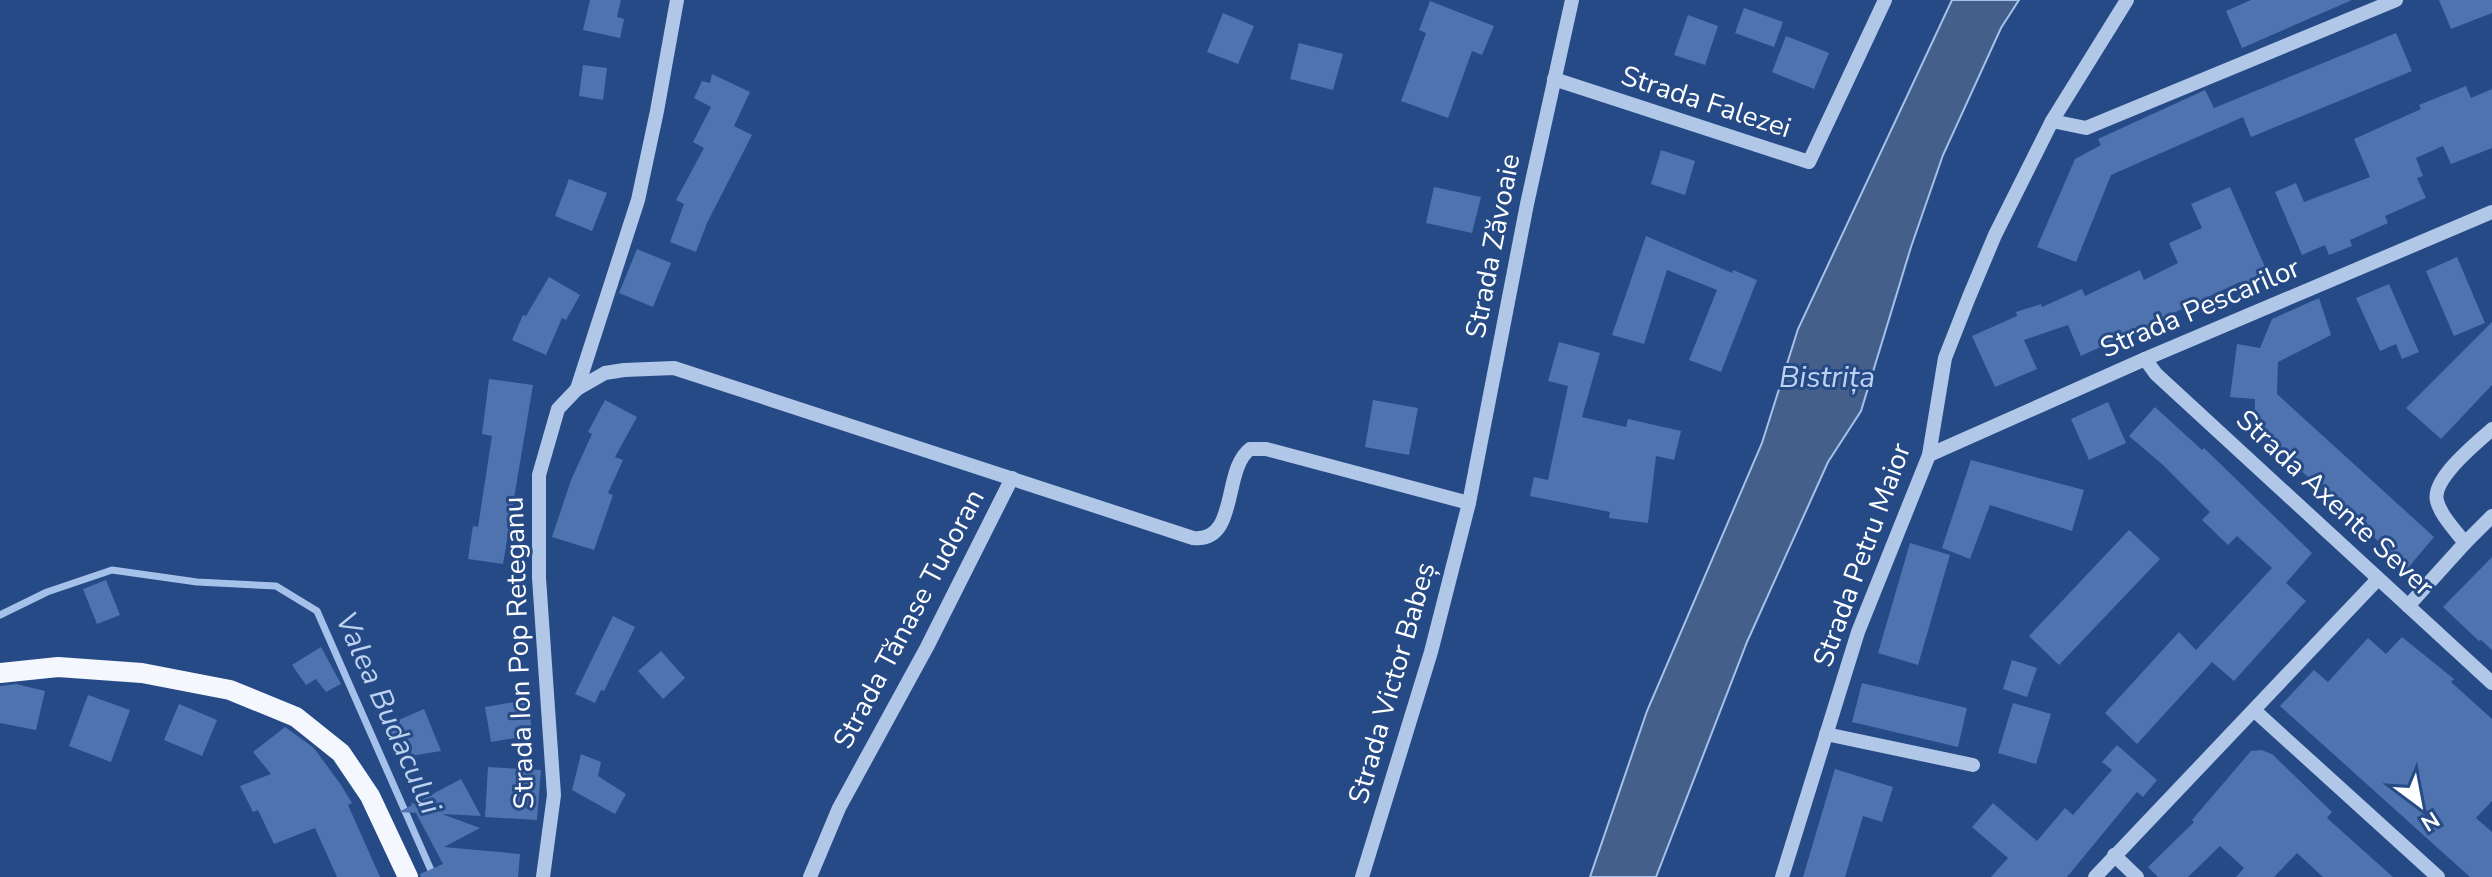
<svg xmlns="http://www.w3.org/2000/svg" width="2492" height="877" viewBox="0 0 2492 877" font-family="'Nunito Sans',sans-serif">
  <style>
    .water { fill: #455f8b; stroke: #a6c1e9; stroke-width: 2 }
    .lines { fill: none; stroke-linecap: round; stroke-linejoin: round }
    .stream { stroke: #a6c1e9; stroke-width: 7 }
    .building { fill: #4e73ae }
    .minor { stroke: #b1c7e8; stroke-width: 14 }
    .major { stroke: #f4f7fe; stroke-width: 20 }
    .labels { text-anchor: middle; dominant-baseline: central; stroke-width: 6; stroke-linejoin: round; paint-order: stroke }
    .street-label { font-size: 28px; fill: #fff; stroke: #264a86 }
    .water-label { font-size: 30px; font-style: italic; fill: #bdd1f0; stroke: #264a86 }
  </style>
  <rect width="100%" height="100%" fill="#264a86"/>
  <path class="water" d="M1952,0H2019L2001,28L1943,155L1911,247L1861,411L1828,462L1747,642L1656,877H1590L1647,711L1762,443L1798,329Z"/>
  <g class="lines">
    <path class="stream" d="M0,615L47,592L112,570L197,582L276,586L317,611L434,877"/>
  </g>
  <g class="building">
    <path d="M590,0H621L617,17L624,19L620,38L583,30Z"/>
    <path d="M2251,0H2352L2242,48L2226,11Z"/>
    <path d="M2439,0H2492V13L2451,29Z"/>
    <path d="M1430,1L1494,26L1482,55L1472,51L1448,118L1401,101L1426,33L1419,30Z"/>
    <path d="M1744,8L1783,22L1774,47L1735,33Z"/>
    <path d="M1223,13L1254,26L1238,64L1207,52Z"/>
    <path d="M1688,15L1718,26L1705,65L1674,55Z"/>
    <path d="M2396,33L2412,71L2251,137L2243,117L2111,175L2076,262L2037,247L2075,159L2101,145L2098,139L2205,90L2214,108Z"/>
    <path d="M1786,36L1829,53L1814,89L1772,72Z"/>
    <path d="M1299,43L1343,54L1333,90L1290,79Z"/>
    <path d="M583,65L607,68L603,100L579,96Z"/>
    <path d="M712,74L750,92L734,126L752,135L707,223L696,252L670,242L684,204L676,200L704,148L693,142L711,107L694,98L702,81L710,83Z"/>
    <path d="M2466,86L2471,98L2492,89V148L2451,164L2443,146L2416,158L2423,176L2417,178L2426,198L2385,216L2388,223L2350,240L2352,246L2329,255L2325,245L2302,255L2275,192L2296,183L2304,202L2370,177L2354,139L2421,109L2419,105Z"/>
    <path d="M1661,150L1695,161L1685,195L1651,184Z"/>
    <path d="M569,179L607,193L592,231L555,216Z"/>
    <path d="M1434,187L1481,197L1472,233L1426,223Z"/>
    <path d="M2230,187L2268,274L2241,286L2240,282L2081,356L2068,325L2024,340L2037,369L1995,387L1972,336L2017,316L2016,312L2041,304L2042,307L2082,289L2085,296L2140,270L2144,280L2178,263L2169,243L2202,228L2191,204Z"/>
    <path d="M1646,236L1732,273L1733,270L1757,280L1721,372L1689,360L1717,290L1667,270L1644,344L1612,335Z"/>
    <path d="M637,249L671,263L653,307L619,293Z"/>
    <path d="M2457,257L2485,323L2454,336L2426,271Z"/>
    <path d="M549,277L580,295L566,320L562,318L546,355L512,340L523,315L526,316Z"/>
    <path d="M2389,284L2419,352L2402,359L2396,344L2380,351L2356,298Z"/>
    <path d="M2319,298L2331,335L2278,362L2277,394L2434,537L2408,568L2254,428L2255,399L2230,397L2237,344L2260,348L2272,319Z"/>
    <path d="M2492,322V385L2441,439L2406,408Z"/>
    <path d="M1559,342L1600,353L1582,417L1626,427L1628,419L1681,431L1674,460L1656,456L1648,523L1609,518L1610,512L1530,496L1534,477L1548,480L1568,386L1548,381Z"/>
    <path d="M489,379L533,385L503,564L468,559L473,526L478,527L492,436L482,434Z"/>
    <path d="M605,400L637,417L615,457L623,460L608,493L613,495L594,550L552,537L571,480L592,434L588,432Z"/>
    <path d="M1373,400L1418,408L1409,455L1365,447Z"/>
    <path d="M2108,402L2126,443L2089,460L2071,419Z"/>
    <path d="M2155,407L2202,450L2204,448L2312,553L2286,583L2306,601L2234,681L2212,662L2137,744L2105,713L2179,632L2196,650L2272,568L2237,536L2228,545L2202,520L2210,512L2163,465L2129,436Z"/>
    <path d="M1971,460L2084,490L2072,531L1990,505L1970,559L1942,548Z"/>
    <path d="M2129,530L2160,559L2059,665L2029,636Z"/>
    <path d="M1910,543L1950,555L1918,665L1878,653Z"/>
    <path d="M2492,557V650L2481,640L2479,641L2443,607Z"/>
    <path d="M106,580L120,615L97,624L83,589Z"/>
    <path d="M613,616L635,627L604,691L601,690L595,703L575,694Z"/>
    <path d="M2402,637L2454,679L2451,682L2492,719V801L2476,818L2492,832V877H2470L2280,706L2314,670L2328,682L2368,638L2386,654Z"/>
    <path d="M321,647L341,684L326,692L316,679L306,685L292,665Z"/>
    <path d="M661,651L685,678L663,699L638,671Z"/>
    <path d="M2012,660L2037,668L2027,697L2003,689Z"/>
    <path d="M1862,683L1967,708L1958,747L1852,722Z"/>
    <path d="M16,684L45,691L36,730L0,723V686Z"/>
    <path d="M88,695L130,710L111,762L69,746Z"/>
    <path d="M527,700L533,735L491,742L485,707Z"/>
    <path d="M2013,703L2051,714L2036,764L1998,753Z"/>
    <path d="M179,704L217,720L202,756L164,740Z"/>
    <path d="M424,709L441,751L398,758L385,726Z"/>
    <path d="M285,727L314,748L341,785L352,803L348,805L380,877H337L315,828L274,844L258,810L253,812L240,786L271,774L253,752Z"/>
    <path d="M2117,745L2157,780L2143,797L2137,792L2067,877H1991L2008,858L1972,827L1993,803L2037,841L2065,808L2073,815L2112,770L2102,762Z"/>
    <path d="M2261,750L2272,754L2332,812L2327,818L2393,877H2323L2297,853L2274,877H2236L2244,868L2220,846L2188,877H2158L2148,867L2194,822L2192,820L2251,751Z"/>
    <path d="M581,754L601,762L598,776L626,794L615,814L572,790Z"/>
    <path d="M488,767L541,770L537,820L485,817Z"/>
    <path d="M1835,769L1893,787L1882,822L1863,816L1845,877H1803Z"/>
    <path d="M461,779L481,816L442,814L480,828L444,847L520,854L518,877H421L420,874L443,864L416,813L399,812L412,805L411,802L414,804Z"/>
  </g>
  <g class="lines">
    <g class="minor">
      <path d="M1554,79L1809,162L1885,0"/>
      <path d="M2052,121L2086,128L2396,0"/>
      <path d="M2145,359L2156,374L2492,683"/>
      <path d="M577,389L638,200L657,111L677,0"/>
      <path d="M1929,455L2145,359L2492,212"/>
      <path d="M2465,543L2492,516"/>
      <path d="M2408,606L2465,543C2455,530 2441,516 2437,501C2431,479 2477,443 2492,429"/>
      <path d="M2255,711L2438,877"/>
      <path d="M1826,734L1973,765"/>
      <path d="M2114,855L2137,877"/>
      <path d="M543,877L554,795L539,578V475L558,409L577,389L605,373L624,370L674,368L1193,538C1239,543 1222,470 1250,449H1266L1469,503"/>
      <path d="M810,877L839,808L927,647L1012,478"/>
      <path d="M1362,877L1431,652L1469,503L1527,204L1572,0"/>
      <path d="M1782,877L1858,632L1929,455L1945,358L1969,297L1995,235L2052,121L2127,0"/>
      <path d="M2095,877L2378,579"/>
    </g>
    <path class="major" d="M0,673L58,667L142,673L230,690L296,717L341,753L370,796L408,877"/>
  </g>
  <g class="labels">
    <g class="street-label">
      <text transform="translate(1706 102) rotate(18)">Strada Falezei</text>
      <text transform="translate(1493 246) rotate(-79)">Strada Zăvoaie</text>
      <text transform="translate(2200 308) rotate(-23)">Strada Pescarilor</text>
      <text transform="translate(2335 503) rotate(43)">Strada Axente Sever</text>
      <text transform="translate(1862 555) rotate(-70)">Strada Petru Maior</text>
      <text transform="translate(909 619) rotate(-62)">Strada Tănase Tudoran</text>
      <text transform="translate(519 653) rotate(-92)">Strada Ion Pop Reteganu</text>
      <text transform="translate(1392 683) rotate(-74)">Strada Victor Babeș</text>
    </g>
    <g class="water-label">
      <text x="1827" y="377">Bistrița</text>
      <text transform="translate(388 713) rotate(66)">Valea Budacului</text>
    </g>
  </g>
  <g transform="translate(2420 805) rotate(148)" stroke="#264a86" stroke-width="6" paint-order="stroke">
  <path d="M0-6L14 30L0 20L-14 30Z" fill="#ffffff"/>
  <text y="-12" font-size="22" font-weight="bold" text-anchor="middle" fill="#ffffff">N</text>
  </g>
</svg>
